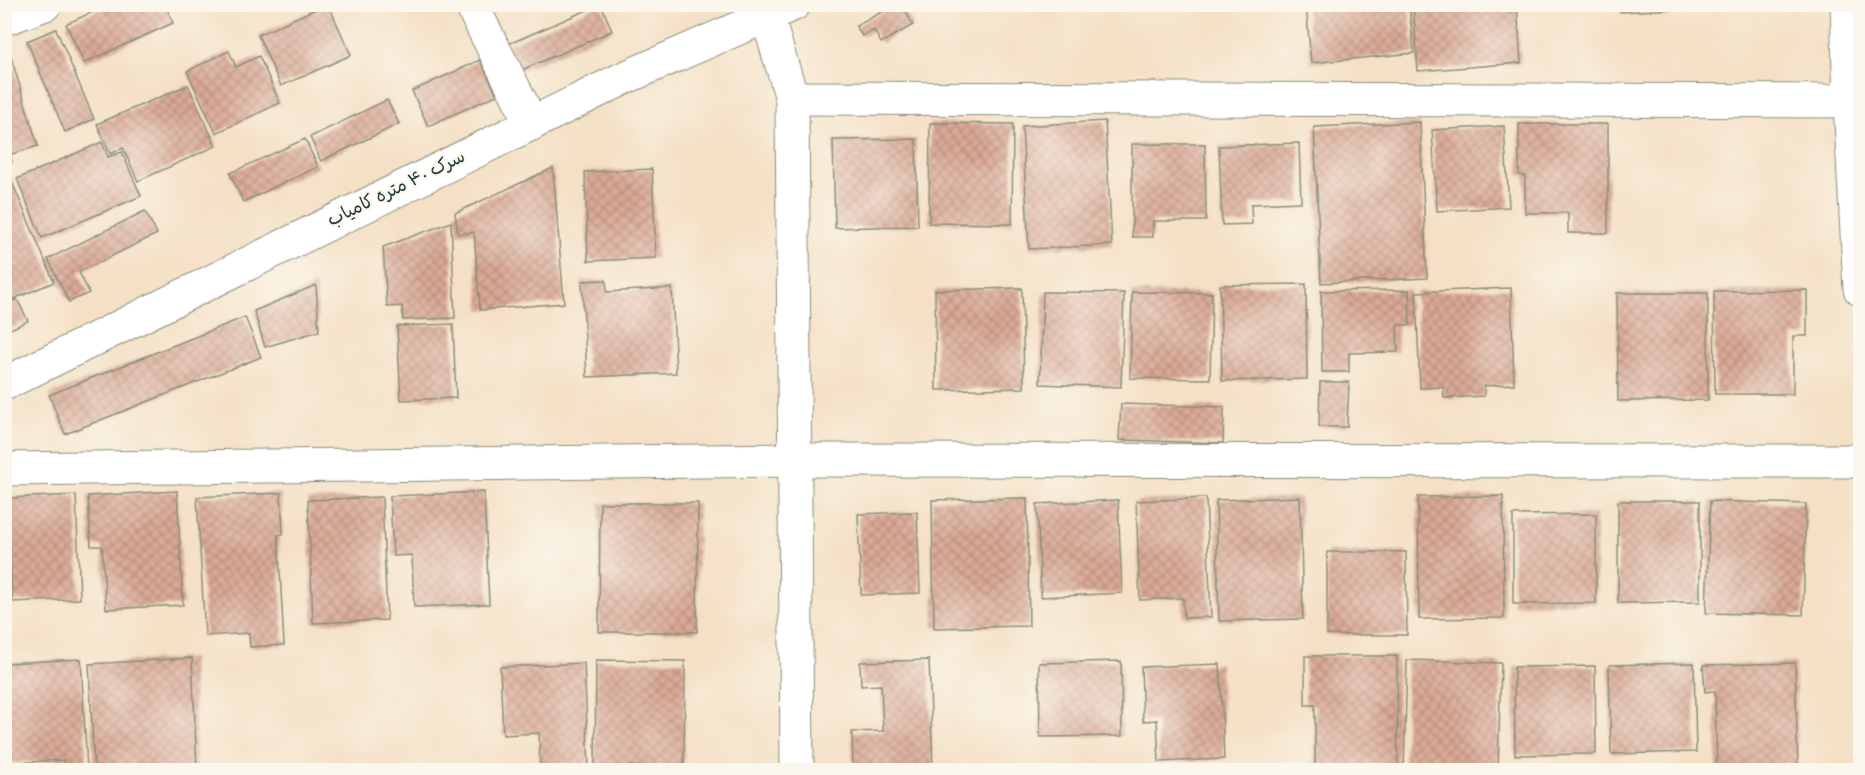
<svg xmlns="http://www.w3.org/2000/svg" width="1865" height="775" viewBox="0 0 1865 775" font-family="'Gochi Hand','Playpen Sans Arabic',sans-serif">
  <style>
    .building { fill: url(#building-cross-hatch) }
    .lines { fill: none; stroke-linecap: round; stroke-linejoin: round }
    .minor-casing { stroke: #8a8e7c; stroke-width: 35 }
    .minor { stroke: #fff; stroke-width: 33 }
    .labels { text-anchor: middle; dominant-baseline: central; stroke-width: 4.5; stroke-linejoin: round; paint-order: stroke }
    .street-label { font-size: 18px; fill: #1f3d34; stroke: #fbf7ec }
  </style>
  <defs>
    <pattern id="building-cross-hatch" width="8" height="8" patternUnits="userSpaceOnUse" patternTransform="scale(1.5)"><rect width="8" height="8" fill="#dcaa96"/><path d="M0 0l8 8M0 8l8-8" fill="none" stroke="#b28c7b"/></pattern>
  </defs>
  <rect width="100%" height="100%" fill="#fbf7ec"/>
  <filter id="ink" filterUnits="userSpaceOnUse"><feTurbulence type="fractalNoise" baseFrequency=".0167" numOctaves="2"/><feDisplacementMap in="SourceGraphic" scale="12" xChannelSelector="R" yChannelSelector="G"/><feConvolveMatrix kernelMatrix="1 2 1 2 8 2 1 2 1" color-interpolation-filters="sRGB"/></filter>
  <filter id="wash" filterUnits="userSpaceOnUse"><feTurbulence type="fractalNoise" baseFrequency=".008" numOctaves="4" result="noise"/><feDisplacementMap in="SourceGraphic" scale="24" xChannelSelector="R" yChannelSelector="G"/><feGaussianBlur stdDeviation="1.35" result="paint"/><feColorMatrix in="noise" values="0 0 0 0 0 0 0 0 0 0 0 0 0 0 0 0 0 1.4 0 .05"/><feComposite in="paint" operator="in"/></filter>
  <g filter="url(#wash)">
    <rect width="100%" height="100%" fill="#f4e0c5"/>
    <g id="blocks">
      <g class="building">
        <path d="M110,4H165L173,23L84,63L66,24Z"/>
        <path d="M326,4H328L351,55L281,86L258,35Z"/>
        <path d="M601,4L612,31L515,73L504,46Z"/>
        <path d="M896,4H902L913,25L881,43L874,30L862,36L856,26Z"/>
        <path d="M1306,4H1409L1414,53L1311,63Z"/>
        <path d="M1413,4H1517L1521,63L1418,71Z"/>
        <path d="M1620,5H1698V8L1620,12Z"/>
        <path d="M56,29L94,119L65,132L27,41Z"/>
        <path d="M4,44H7L38,146L12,154L7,137H4Z"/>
        <path d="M229,51L236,67L259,56L280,103L216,133L187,71Z"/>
        <path d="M480,60L497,95L428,126L412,91Z"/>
        <path d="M188,85L216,146L138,181L123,148L110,154L97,124Z"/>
        <path d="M387,100L399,124L321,161L310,137Z"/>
        <path d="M1105,121L1112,245L1029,249L1022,126Z"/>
        <path d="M1420,122L1427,278L1321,283L1314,127Z"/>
        <path d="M930,123L1013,124L1012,224L929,223Z"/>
        <path d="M1519,124H1608V233H1568V213H1525V176L1519,175Z"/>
        <path d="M1504,126L1509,207L1437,211L1432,130Z"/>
        <path d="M305,139L318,167L243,202L230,173Z"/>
        <path d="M916,139L918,226L835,228L833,140Z"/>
        <path d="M4,142L12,162L4,165Z"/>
        <path d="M102,142L108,157L122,152L141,196L42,238L17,179Z"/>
        <path d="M1299,143L1301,202L1251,204L1252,224L1222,225L1219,146Z"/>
        <path d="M1132,144H1205L1206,221H1153V237H1132Z"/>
        <path d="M553,168L564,303L480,310L474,232L458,234L455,213Z"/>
        <path d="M652,169L656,258L588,261L585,172Z"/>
        <path d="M7,170L54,282L4,303V280L13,276L4,255V171Z"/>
        <path d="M145,211L157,234L79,272L89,293L69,302L48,259Z"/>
        <path d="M451,222L455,318L403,320L402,306L387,307L383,247Z"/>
        <path d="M606,280L607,292L672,288L676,373L587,377L582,281Z"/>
        <path d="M1306,284L1307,379L1222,381L1220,285Z"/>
        <path d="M316,285L319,331L265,347L254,311Z"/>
        <path d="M1022,288L1024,388L936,390L935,290Z"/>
        <path d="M1511,288L1514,384L1484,386V396L1444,398L1443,387L1420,388L1416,292Z"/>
        <path d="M1409,290L1410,325H1397L1398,352L1349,353V372H1322L1321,291Z"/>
        <path d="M1807,290V336H1793V394H1715L1714,291Z"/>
        <path d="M1043,292L1124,293L1121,387L1040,384Z"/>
        <path d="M1132,292L1212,293L1210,379L1130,378Z"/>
        <path d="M1617,293H1708V400L1618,401Z"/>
        <path d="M17,299L28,321L4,332V305Z"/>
        <path d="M245,317L261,357L65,434L49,395Z"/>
        <path d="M453,324L456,398L401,400L397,326Z"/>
        <path d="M1320,382H1349L1347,427H1319Z"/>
        <path d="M1121,404L1224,407L1223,443L1119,440Z"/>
        <path d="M177,491L183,605L106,609L102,546H91L88,496Z"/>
        <path d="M484,492L489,604L414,607L412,555L393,556L390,496Z"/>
        <path d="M281,493L283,534L278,535L284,645L250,647L249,633L205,636L197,497Z"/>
        <path d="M76,495L80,599L12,602L8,498Z"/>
        <path d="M1503,496L1504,618L1419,619L1418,497Z"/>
        <path d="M382,497L387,620L313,623L308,500Z"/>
        <path d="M1300,497L1303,619L1219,621L1216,500Z"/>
        <path d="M1027,498L1029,626L934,628L932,500Z"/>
        <path d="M1206,498L1211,617L1184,618L1183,598L1140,600L1136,501Z"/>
        <path d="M1118,500L1122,593L1041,597L1037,504Z"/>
        <path d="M1618,501H1700V602L1618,603Z"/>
        <path d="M1710,501L1806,504L1803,615L1706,613Z"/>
        <path d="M600,503H698L697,632H599Z"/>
        <path d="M917,512L920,593L861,595L858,514Z"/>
        <path d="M1596,514V603L1513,604V515Z"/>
        <path d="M1327,552H1406L1407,635H1327Z"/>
        <path d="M1305,656H1397L1398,770H1315V705H1305Z"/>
        <path d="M192,658L197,770H94L89,664Z"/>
        <path d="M81,659L87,770H64V760L12,763L6,663Z"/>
        <path d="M596,660L685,661L684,767L595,766Z"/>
        <path d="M929,660L933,770H853L852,732L883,731L881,685L861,686L860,662Z"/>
        <path d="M1407,660L1501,663L1498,770H1404Z"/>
        <path d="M1121,661L1122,736L1040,737L1039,663Z"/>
        <path d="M584,663L589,768L540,770L539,733L503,735L500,667Z"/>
        <path d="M1694,663L1696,752L1611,754L1609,665Z"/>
        <path d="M1795,663L1798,770H1717L1715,691L1705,692L1703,665Z"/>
        <path d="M1220,664L1224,759L1159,762L1157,720L1143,721L1141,667Z"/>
        <path d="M1595,666L1596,754L1515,755L1514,667Z"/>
      </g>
    </g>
  </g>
  <g filter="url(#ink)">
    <use href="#blocks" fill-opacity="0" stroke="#8a8e7c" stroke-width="1.5"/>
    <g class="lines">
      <g class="minor-casing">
        <g id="minor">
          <path d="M471,4L532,124"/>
          <path d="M761,4L767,16L792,98L797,770"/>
          <path d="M1847,4L1850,102L1860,289"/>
          <path d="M4,19L45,4"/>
          <path d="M792,98L1860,101"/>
          <path d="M4,384L622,79L794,4"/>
          <path d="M4,469L794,460L1860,461"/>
        </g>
      </g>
      <use href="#minor" class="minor"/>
    </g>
  </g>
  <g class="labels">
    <g class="street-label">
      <text transform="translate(397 190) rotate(-26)">سرک ۴۰ متره کامیاب</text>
    </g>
  </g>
  <rect width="1865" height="775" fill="none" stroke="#fbf7ec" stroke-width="24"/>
</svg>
